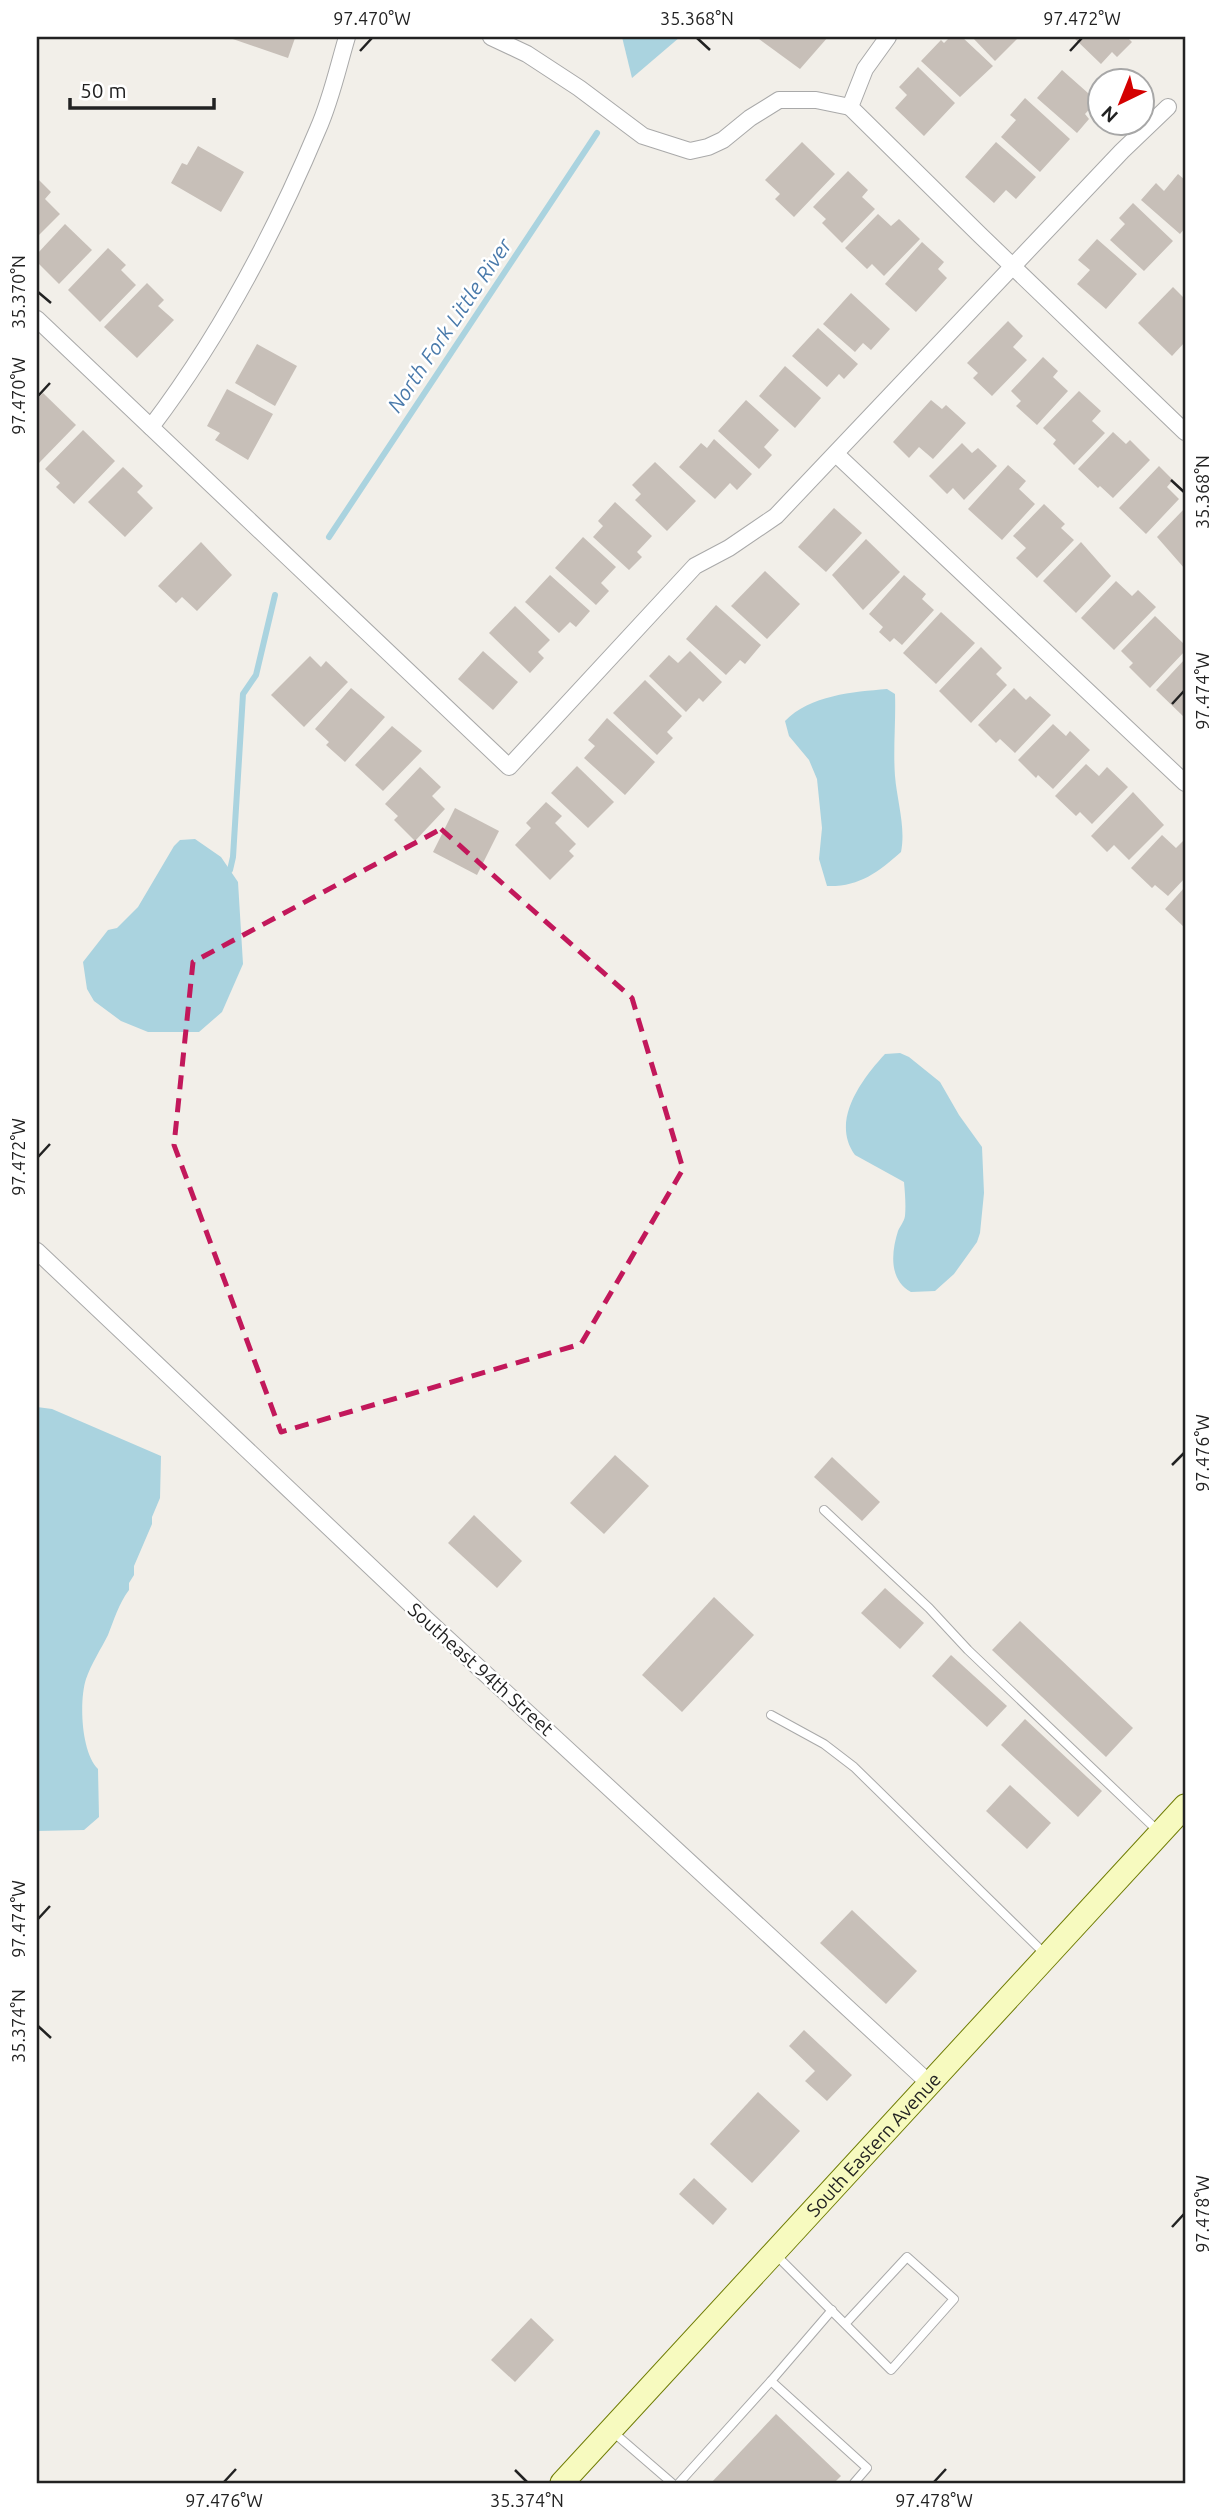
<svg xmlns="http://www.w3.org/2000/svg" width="1222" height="2520" viewBox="0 0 1222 2520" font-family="Ubuntu,sans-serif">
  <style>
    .water { fill: #aad3df }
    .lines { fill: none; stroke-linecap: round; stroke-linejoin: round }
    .stream { stroke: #aad3df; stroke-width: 6 }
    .building { fill: #c7bfb8 }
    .service-casing { stroke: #a9a9a9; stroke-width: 10 }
    .minor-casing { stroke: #a9a9a9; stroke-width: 18 }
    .secondary-casing { stroke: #707d05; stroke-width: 25 }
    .service { stroke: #fff; stroke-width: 8 }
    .minor { stroke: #fff; stroke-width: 16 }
    .secondary { stroke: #f7fabf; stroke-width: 23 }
    .marked { fill: none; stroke: #c2185b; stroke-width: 5; stroke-dasharray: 14 9; stroke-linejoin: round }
    .ticks { fill: none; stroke: #222; stroke-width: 2.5 }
    .labels { text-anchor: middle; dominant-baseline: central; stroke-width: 5; stroke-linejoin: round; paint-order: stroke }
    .street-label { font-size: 19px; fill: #222; stroke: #fff }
    .water-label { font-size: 21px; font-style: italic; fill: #4a7aab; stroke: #fff }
    .neatline { fill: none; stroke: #222; stroke-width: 2.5 }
    .ticks-label { font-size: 18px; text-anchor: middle; fill: #222 }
  </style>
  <rect width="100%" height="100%" fill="#f2efe9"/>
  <g class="water">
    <path d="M622,37H680L632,78Z"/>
    <path d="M887,689L895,694C896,721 893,749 895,776C897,801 906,827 901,852C877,873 859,887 827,886L819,859L822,828L817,779L809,760L789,736L785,721C810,695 853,692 887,689Z"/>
    <path d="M195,839L221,857L238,882L243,964L222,1012L199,1032H148L121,1021L94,1001L87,989L83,962L108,930L117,928L138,907L174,846L180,840Z"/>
    <path d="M900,1053L909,1057L940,1082L959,1115L982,1147L984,1193L980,1233L977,1242L954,1274L935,1291L911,1292C889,1280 891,1253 898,1231C900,1226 904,1222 905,1216C906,1205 905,1193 904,1182L855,1155C830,1121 862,1079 885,1054Z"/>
    <path d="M37,1407L52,1409L161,1456L160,1498L152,1517V1524L134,1566V1575L129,1583V1590C119,1603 114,1620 108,1635C101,1649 91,1664 86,1679C79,1701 81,1752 98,1769L99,1817L84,1830L37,1831Z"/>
  </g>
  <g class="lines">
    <g class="stream">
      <path d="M329,537L597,133"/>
      <path d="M230,870L233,857L243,694L256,675L275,595"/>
    </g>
  </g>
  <g class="building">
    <path d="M227,37H291L295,38L288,58Z"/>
    <path d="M761,37H828L800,69L759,39Z"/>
    <path d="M950,37H962L993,66L960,97L921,61L941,40L944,43Z"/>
    <path d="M972,37H1019L995,61Z"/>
    <path d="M1073,37H1127L1132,42L1117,57L1112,52L1101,64Z"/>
    <path d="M918,67L955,103L924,136L895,108L907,95L899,87Z"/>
    <path d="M1062,70L1097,101L1085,114L1089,119L1077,133L1037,98Z"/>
    <path d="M1025,98L1070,139L1040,172L1001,137L1016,120L1010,115Z"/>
    <path d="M802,142L835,174L794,217L775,199L780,194L765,180Z"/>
    <path d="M996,142L1036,177L1016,199L1006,190L994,203L965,177Z"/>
    <path d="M198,146L244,172L221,212L171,183L182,163L187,165Z"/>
    <path d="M848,171L868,190L862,197L875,209L842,243L822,223L826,219L813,207Z"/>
    <path d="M1178,174L1185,180V228L1180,234L1141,200L1156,183L1164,191Z"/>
    <path d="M37,178L51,192L45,199L60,214L37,237Z"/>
    <path d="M1133,203L1173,241L1144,271L1110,240L1125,224L1119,218Z"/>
    <path d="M878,214L891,226L899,219L920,239L884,276L872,264L867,269L845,248Z"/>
    <path d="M65,224L92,250L59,284L37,262V254Z"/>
    <path d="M1097,239L1137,274L1106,309L1077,284L1090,270L1078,260Z"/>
    <path d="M922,242L944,262L938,269L947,278L916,312L885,284Z"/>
    <path d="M108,248L126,265L121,270L136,285L100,322L68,290Z"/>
    <path d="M147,283L164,300L158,306L174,320L137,358L104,327Z"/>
    <path d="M1173,287L1185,299V342L1172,356L1138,323Z"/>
    <path d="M851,293L890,329L871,350L863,343L855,352L823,324Z"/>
    <path d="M1008,321L1023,336L1013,347L1027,360L992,396L973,378L978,373L967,363Z"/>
    <path d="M818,328L858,364L844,379L839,374L827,387L792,356Z"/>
    <path d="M257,344L297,366L275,406L235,383Z"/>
    <path d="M1043,357L1058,371L1053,377L1068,391L1037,425L1016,406L1021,401L1011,391Z"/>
    <path d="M785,366L821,398L795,428L759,396Z"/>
    <path d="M227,389L273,414L248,460L215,440L220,433L207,426Z"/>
    <path d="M1079,391L1101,411L1092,421L1105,433L1074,465L1053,444L1056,440L1043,428Z"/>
    <path d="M43,393L76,425L38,464L37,399Z"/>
    <path d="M746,400L779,430L764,447L772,455L759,469L718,431Z"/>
    <path d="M931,400L942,409L946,405L966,423L933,459L919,447L909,458L893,442Z"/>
    <path d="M83,430L115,461L74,504L56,487L60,483L45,469Z"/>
    <path d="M1113,432L1126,444L1130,440L1150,460L1113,498L1100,486L1098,488L1078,469Z"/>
    <path d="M714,439L752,474L737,490L730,483L715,499L679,467L701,443L707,448Z"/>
    <path d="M962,443L972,453L978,448L997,466L964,500L953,488L947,494L929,476Z"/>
    <path d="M655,462L696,501L667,531L635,500L641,494L632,485Z"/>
    <path d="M1008,465L1026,481L1019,489L1035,504L1002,540L968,509Z"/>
    <path d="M1159,466L1173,480L1167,487L1179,499L1146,534L1119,508Z"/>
    <path d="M123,467L143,486L137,492L153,508L125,537L88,502Z"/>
    <path d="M615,502L652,536L637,552L642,557L629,570L593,537L603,526L598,521Z"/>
    <path d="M1044,504L1065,524L1061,528L1074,540L1037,578L1016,558L1026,548L1013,536Z"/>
    <path d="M834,508L862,533L826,572L798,547Z"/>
    <path d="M1185,508V569L1157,537Z"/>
    <path d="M583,537L616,567L601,583L609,591L596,605L555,568Z"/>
    <path d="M866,539L900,572L863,610L832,575Z"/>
    <path d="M201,542L232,575L197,611L182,597L176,603L158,586Z"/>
    <path d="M1081,542L1111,576L1076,613L1043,581Z"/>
    <path d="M765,571L800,604L767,639L731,606Z"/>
    <path d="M550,575L590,611L576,627L570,622L559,633L525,602Z"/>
    <path d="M904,575L926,594L922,599L934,610L902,645L894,638L890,642L879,632L883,627L869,614Z"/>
    <path d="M1116,581L1132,596L1138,590L1156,607L1114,650L1081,618Z"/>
    <path d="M716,605L761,645L745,664L740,660L726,675L686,639Z"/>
    <path d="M515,606L550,640L538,652L544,658L530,673L489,633Z"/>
    <path d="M941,612L975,643L936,684L903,653Z"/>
    <path d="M1155,616L1185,645V651L1150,688L1129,667L1133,663L1121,651Z"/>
    <path d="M981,647L1002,668L996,674L1007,685L971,723L939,691Z"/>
    <path d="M483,651L518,682L493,710L458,679Z"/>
    <path d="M690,651L722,682L703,702L699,698L686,712L649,676L669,655L678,663Z"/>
    <path d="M310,656L321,667L326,661L348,682L304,727L271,695Z"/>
    <path d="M1185,659V718L1156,690Z"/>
    <path d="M645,680L682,716L667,732L673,738L657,755L613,713Z"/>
    <path d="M351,688L385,717L345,762L326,745L329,742L315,729Z"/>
    <path d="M1014,688L1026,700L1030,696L1051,715L1015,753L1000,739L996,743L978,725Z"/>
    <path d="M607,718L655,762L625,795L584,758L595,746L588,740Z"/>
    <path d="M1053,724L1066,736L1070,731L1090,750L1053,789L1038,775L1036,778L1018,760Z"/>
    <path d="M392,726L422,751L383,791L355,765Z"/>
    <path d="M1086,764L1099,776L1107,767L1128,787L1092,824L1080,812L1076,816L1055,796Z"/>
    <path d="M577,766L614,802L588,828L551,793Z"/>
    <path d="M420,767L441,787L432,796L445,809L415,841L394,820L398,816L385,804Z"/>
    <path d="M1133,792L1164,825L1129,860L1114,845L1107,852L1091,836Z"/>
    <path d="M546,802L562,816L555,823L576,844L569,851L574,856L550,880L515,845L531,828L526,823Z"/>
    <path d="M455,808L499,831L477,875L433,852Z"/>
    <path d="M1162,835L1176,848L1184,840L1185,841V878L1168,896L1155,885L1152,888L1131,868Z"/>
    <path d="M1185,887V928L1165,909Z"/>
    <path d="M615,1455L649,1486L604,1534L570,1503Z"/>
    <path d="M832,1457L880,1502L862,1521L814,1477Z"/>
    <path d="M474,1515L522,1561L497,1588L448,1543Z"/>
    <path d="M885,1588L924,1623L900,1649L861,1613Z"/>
    <path d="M714,1597L754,1635L682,1712L642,1675Z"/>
    <path d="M1020,1621L1133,1728L1106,1757L992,1650Z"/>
    <path d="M951,1655L1007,1706L987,1727L932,1676Z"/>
    <path d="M1025,1719L1102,1791L1078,1817L1001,1745Z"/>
    <path d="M1010,1785L1051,1823L1027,1849L986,1811Z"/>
    <path d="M852,1910L917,1971L886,2004L820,1943Z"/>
    <path d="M804,2030L852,2075L827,2101L805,2081L815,2071L789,2046Z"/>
    <path d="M758,2092L800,2131L752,2183L710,2144Z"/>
    <path d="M694,2178L727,2209L713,2225L679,2194Z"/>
    <path d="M531,2318L554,2340L515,2382L491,2360Z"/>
    <path d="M776,2414L841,2476L834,2483H711Z"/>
  </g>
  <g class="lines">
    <g class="service-casing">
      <g id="service">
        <path d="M824,1510L929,1608L968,1650L1158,1831"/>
        <path d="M771,1715L824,1744L854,1767L1045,1954"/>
        <path d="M776,2255L891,2370L954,2299L907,2257L845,2324"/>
        <path d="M832,2310L771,2381L867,2468L854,2483"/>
        <path d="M613,2432L672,2483"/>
        <path d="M679,2483L771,2381"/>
      </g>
    </g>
    <g class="minor-casing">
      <g id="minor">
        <path d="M491,37L527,54L579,88L643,136L690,151L708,147L723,140L750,118L779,100H816L850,107"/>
        <path d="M888,37L865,69L850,107L980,235L1185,432"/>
        <path d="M37,319L509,767L695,566L729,548L776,516L1122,151L1168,107"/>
        <path d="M151,427C220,336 274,234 318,129C331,100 338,67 347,37"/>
        <path d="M836,454L1185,783"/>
        <path d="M37,1251L426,1619L929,2083"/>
      </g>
    </g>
    <g class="secondary-casing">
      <g id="secondary">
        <path id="s1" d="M562,2483L1185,1806"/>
      </g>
    </g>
    <use href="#service" class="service"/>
    <use href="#minor" class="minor"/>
    <use href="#secondary" class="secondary"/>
  </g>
  <path class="marked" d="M441,829L632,998L683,1169L581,1344L281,1432L174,1145L193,962Z"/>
  <path class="ticks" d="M697,38L710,50M360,51L372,38M1070,51L1082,38M38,292L51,303M38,396L50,383M1171,480L1184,492M1172,704L1184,691M38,1157L50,1144M1172,1465L1184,1453M38,1919L50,1906M38,2026L51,2038M1172,2227L1184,2214M515,2470L527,2482M224,2482L236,2469M934,2482L946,2469"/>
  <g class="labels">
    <g class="street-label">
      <text transform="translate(481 1669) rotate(42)">Southeast 94th Street</text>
      <text stroke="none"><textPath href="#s1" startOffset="460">South Eastern Avenue</textPath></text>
    </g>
    <g class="water-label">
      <text transform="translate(449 325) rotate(-56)">North Fork Little River</text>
    </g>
  </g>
  <rect width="1222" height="2520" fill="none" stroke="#ffffff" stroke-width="77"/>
  <g transform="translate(1121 102) rotate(223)"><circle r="33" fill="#ffffff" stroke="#a7a7a7" stroke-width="2"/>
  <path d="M0-5L12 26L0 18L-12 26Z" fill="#d40000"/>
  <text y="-10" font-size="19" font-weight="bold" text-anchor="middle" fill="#222222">N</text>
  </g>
  <path d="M70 98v10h144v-10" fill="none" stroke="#222222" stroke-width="3.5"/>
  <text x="80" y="98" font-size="21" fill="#222222" stroke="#ffffff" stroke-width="5" paint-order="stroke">50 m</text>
  <rect x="38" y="38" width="1146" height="2444" class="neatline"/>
  <g class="ticks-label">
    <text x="372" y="25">97.470°W</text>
    <text x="697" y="25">35.368°N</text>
    <text x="1082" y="25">97.472°W</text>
    <text transform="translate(19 292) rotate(-90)" y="6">35.370°N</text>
    <text transform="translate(19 396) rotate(-90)" y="6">97.470°W</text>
    <text transform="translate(1203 492) rotate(-90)" y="6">35.368°N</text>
    <text transform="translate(1203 691) rotate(-90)" y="6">97.474°W</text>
    <text transform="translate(19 1157) rotate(-90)" y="6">97.472°W</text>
    <text transform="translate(1203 1453) rotate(-90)" y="6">97.476°W</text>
    <text transform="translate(19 1919) rotate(-90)" y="6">97.474°W</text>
    <text transform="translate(19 2026) rotate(-90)" y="6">35.374°N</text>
    <text transform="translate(1203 2214) rotate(-90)" y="6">97.478°W</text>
    <text x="224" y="2507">97.476°W</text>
    <text x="527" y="2507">35.374°N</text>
    <text x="934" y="2507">97.478°W</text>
  </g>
</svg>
